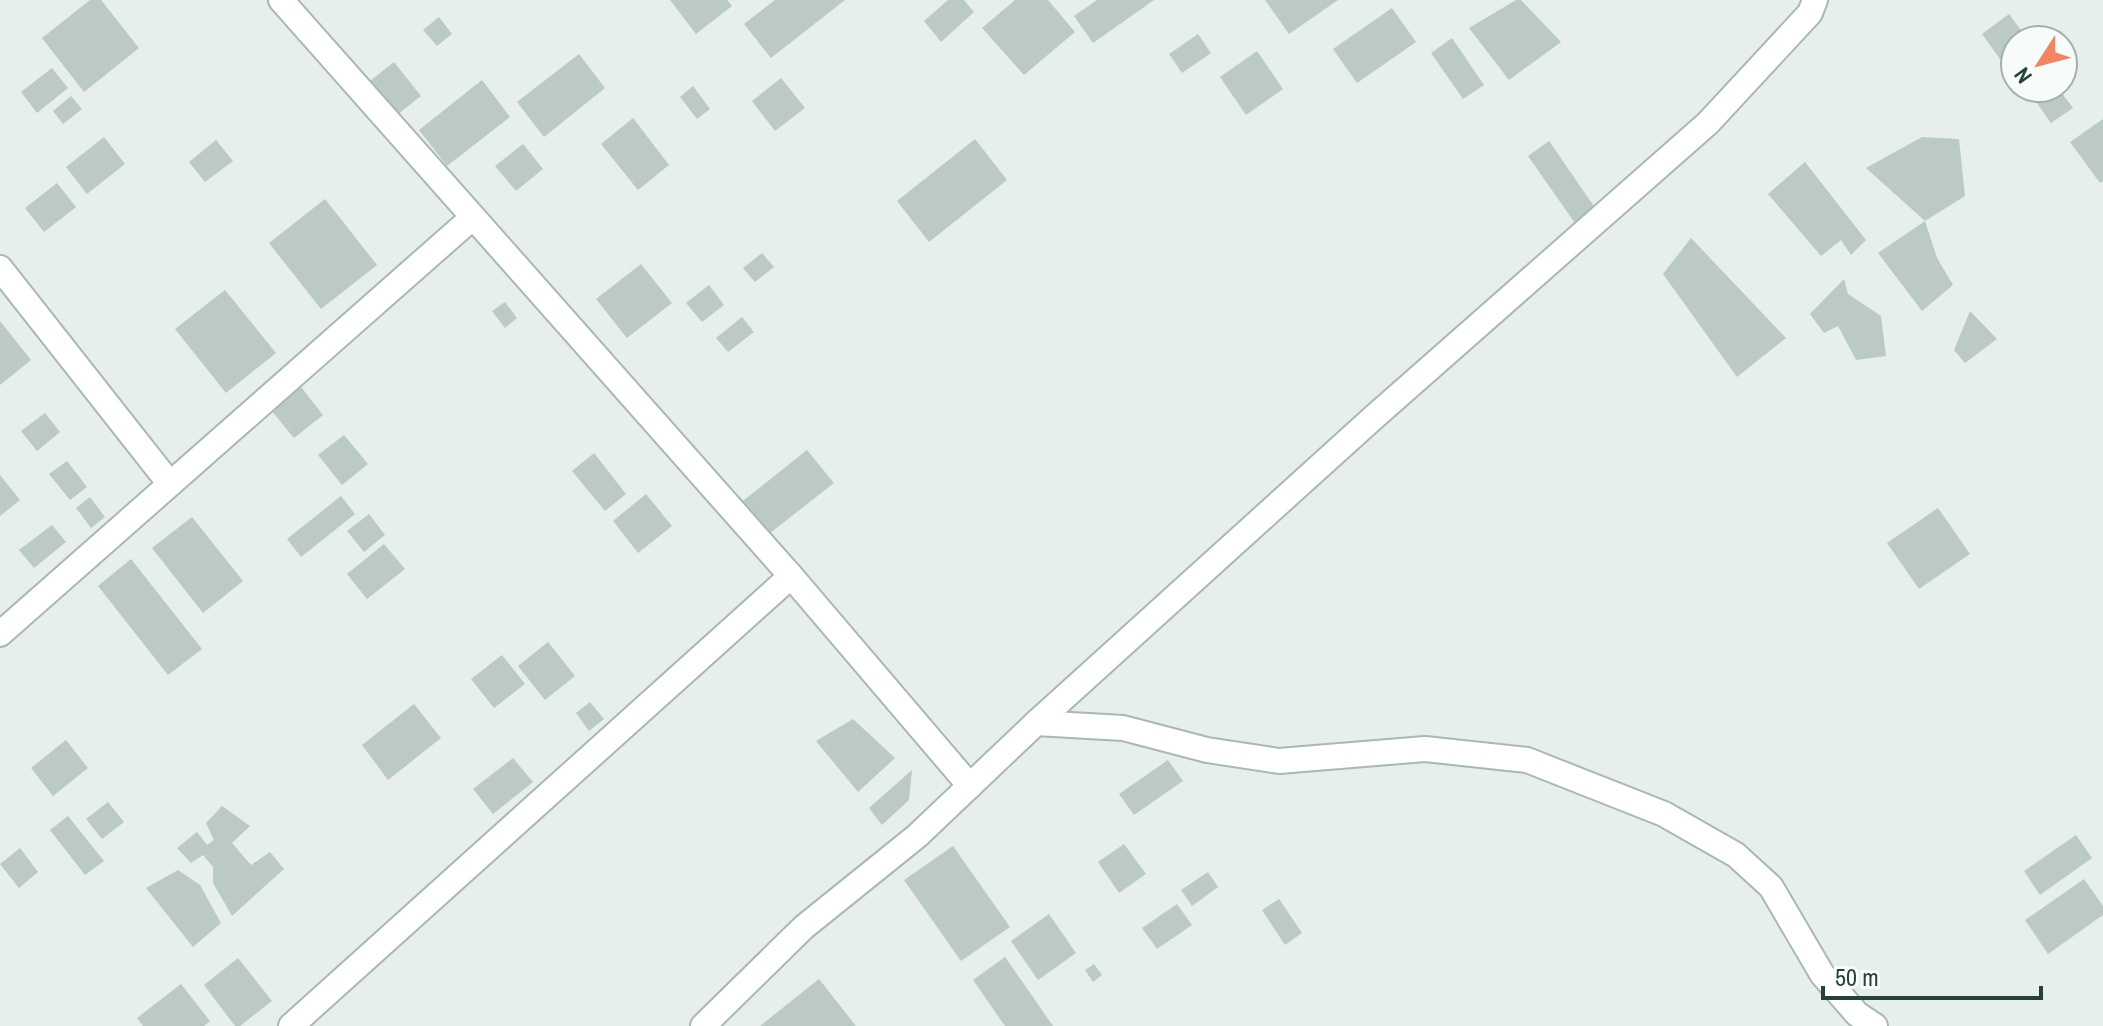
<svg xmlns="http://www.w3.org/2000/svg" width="2103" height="1026" viewBox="0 0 2103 1026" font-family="'Archivo Narrow',sans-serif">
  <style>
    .building { fill: #bbcac4 }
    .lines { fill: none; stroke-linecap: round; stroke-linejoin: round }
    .street-casing { stroke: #a8b8b2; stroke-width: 28 }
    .street { stroke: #fff; stroke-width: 24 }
  </style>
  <rect width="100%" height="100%" fill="#e6efeb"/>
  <g class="building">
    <path d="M90,0H101L139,48L84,92L42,38Z"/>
    <path d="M670,0H727L732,6L696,34Z"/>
    <path d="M775,0H845L771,58L744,24Z"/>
    <path d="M948,0H964L974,12L941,42L924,21Z"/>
    <path d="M1015,0H1048L1075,32L1024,75L982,28Z"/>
    <path d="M1097,0H1154L1093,43L1074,16Z"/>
    <path d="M1265,0H1338L1289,34Z"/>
    <path d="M1516,0H1521L1561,42L1509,80L1469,28Z"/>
    <path d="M1392,8L1416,42L1357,83L1333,49Z"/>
    <path d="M2009,14L2028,40H2015V49L2000,59L1982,34Z"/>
    <path d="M439,17L452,34L437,46L423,30Z"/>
    <path d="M1198,34L1211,53L1182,73L1169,54Z"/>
    <path d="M1452,38L1484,85L1463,99L1431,53Z"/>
    <path d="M1257,51L1283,89L1246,115L1220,77Z"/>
    <path d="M579,54L605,88L544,137L517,102Z"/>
    <path d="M394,62L421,96L393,118L366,84Z"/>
    <path d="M52,68L68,88L37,113L21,92Z"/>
    <path d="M781,78L805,108L775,131L752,101Z"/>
    <path d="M482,80L510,117L447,166L419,130Z"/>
    <path d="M693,86L710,109L697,119L680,97Z"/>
    <path d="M2051,88H2058L2073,108L2051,123L2034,99Z"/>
    <path d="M71,96L82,109L63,124L53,111Z"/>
    <path d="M633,118L669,165L638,190L601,144Z"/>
    <path d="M2103,119V181L2100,183L2070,142Z"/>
    <path d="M104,137L125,164L87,194L66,167Z"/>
    <path d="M1922,137L1959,139L1965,196L1925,221L1866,168Z"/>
    <path d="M975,139L1007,180L929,242L897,201Z"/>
    <path d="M216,140L233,161L205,182L189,162Z"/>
    <path d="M1549,141L1598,212L1577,226L1528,156Z"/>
    <path d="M523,144L543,169L516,191L495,166Z"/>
    <path d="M1805,162L1866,240L1851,255L1841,240L1821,256L1768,194Z"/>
    <path d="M57,183L76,207L44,232L25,208Z"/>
    <path d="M325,199L377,265L321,309L269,243Z"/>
    <path d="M1925,221L1937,258L1953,285L1922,311L1878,253Z"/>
    <path d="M1691,238L1786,338L1737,377L1663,274Z"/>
    <path d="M762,253L774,267L755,282L743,268Z"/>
    <path d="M641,264L672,303L627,338L596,299Z"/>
    <path d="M1844,279L1848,294L1881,316L1886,356L1856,360L1838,326L1824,333L1810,314Z"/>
    <path d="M709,285L724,305L702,322L686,303Z"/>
    <path d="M225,290L276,353L226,393L175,329Z"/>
    <path d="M505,302L517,318L505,328L492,311Z"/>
    <path d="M1970,311L1997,339L1965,363L1954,350Z"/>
    <path d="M742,317L754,332L728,352L716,338Z"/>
    <path d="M0,321L31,360L0,385Z"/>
    <path d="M301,387L323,415L294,438L271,410Z"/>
    <path d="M45,413L60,432L37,451L21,431Z"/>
    <path d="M344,435L368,464L342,485L318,455Z"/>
    <path d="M807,450L834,483L765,537L739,504Z"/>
    <path d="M594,453L626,494L605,511L572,471Z"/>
    <path d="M67,461L87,487L70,500L49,474Z"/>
    <path d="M0,475L20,500L0,516Z"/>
    <path d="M646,494L672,526L638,553L613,521Z"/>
    <path d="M341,496L355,514L301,557L287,539Z"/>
    <path d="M90,497L105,517L91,528L76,508Z"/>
    <path d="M1938,508L1970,554L1919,589L1887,543Z"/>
    <path d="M369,514L385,535L364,552L347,531Z"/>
    <path d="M192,517L243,581L203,613L152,548Z"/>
    <path d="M52,525L66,542L34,568L19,550Z"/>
    <path d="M384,544L405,569L367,599L347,574Z"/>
    <path d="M131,559L202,649L168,675L98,586Z"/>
    <path d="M548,642L575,676L545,700L518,666Z"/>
    <path d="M502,655L525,684L494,708L471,679Z"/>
    <path d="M590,702L604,719L589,731L576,713Z"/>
    <path d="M414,704L441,738L388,780L362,745Z"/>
    <path d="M853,719L895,758L858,792L816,741Z"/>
    <path d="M66,740L88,768L53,796L31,768Z"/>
    <path d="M513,758L533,782L493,814L473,789Z"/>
    <path d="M1168,760L1183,781L1134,815L1119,794Z"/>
    <path d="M912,770L909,800L882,825L869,808Z"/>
    <path d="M108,802L124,822L102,839L86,819Z"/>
    <path d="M222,806L250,826L232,843L251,865L270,852L284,869L232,916L213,883V867L203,855L191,863L177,848L197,832L207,845L214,840L206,823Z"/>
    <path d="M68,816L104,861L85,875L50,830Z"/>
    <path d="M2076,835L2092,858L2040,895L2024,871Z"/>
    <path d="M1124,844L1146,874L1119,893L1098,862Z"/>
    <path d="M953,846L1010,927L961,961L904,880Z"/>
    <path d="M20,848L38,872L19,888L0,864Z"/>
    <path d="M178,870L200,885L221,923L193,947L146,888Z"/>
    <path d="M1208,872L1218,887L1192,906L1181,890Z"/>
    <path d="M2084,879L2103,906V915L2048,954L2025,920Z"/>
    <path d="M1279,899L1302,933L1285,945L1262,910Z"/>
    <path d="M1177,904L1192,925L1157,949L1142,928Z"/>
    <path d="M1049,914L1076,953L1038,980L1011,941Z"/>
    <path d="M1005,957L1053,1026H1005L973,980Z"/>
    <path d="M238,958L272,1001L240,1026H235L204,985Z"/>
    <path d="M1094,964L1102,975L1093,982L1085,970Z"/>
    <path d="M819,979L856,1026H760Z"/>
    <path d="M181,984L210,1021L204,1026H143L137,1018Z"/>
  </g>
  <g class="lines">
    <g class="street-casing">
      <g id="street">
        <path d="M281,0L791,576L970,786"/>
        <path d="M0,268L170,484"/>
        <path d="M0,634L472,218"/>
        <path d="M1036,723L1123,728L1207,750L1279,761L1425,749L1527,760L1664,814L1736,855L1771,887L1822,974L1857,1014L1875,1026"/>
        <path d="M291,1026L791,576"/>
        <path d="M703,1026L804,927L917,836L1036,723L1373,418L1708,123L1810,13L1815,0"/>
      </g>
    </g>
    <use href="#street" class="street"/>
  </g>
  <g transform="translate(2039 64) rotate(234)"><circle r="38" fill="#f7fbf9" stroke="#a3b1ad" stroke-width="2"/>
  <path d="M0-6L14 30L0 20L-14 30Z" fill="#f4845f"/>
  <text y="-12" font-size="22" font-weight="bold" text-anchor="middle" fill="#24423a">N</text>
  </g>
  <path d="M1823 986v12h218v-12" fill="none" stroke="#24423a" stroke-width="4"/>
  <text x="1835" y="986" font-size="24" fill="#24423a" stroke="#f7fbf9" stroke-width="6" paint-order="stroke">50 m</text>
</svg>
